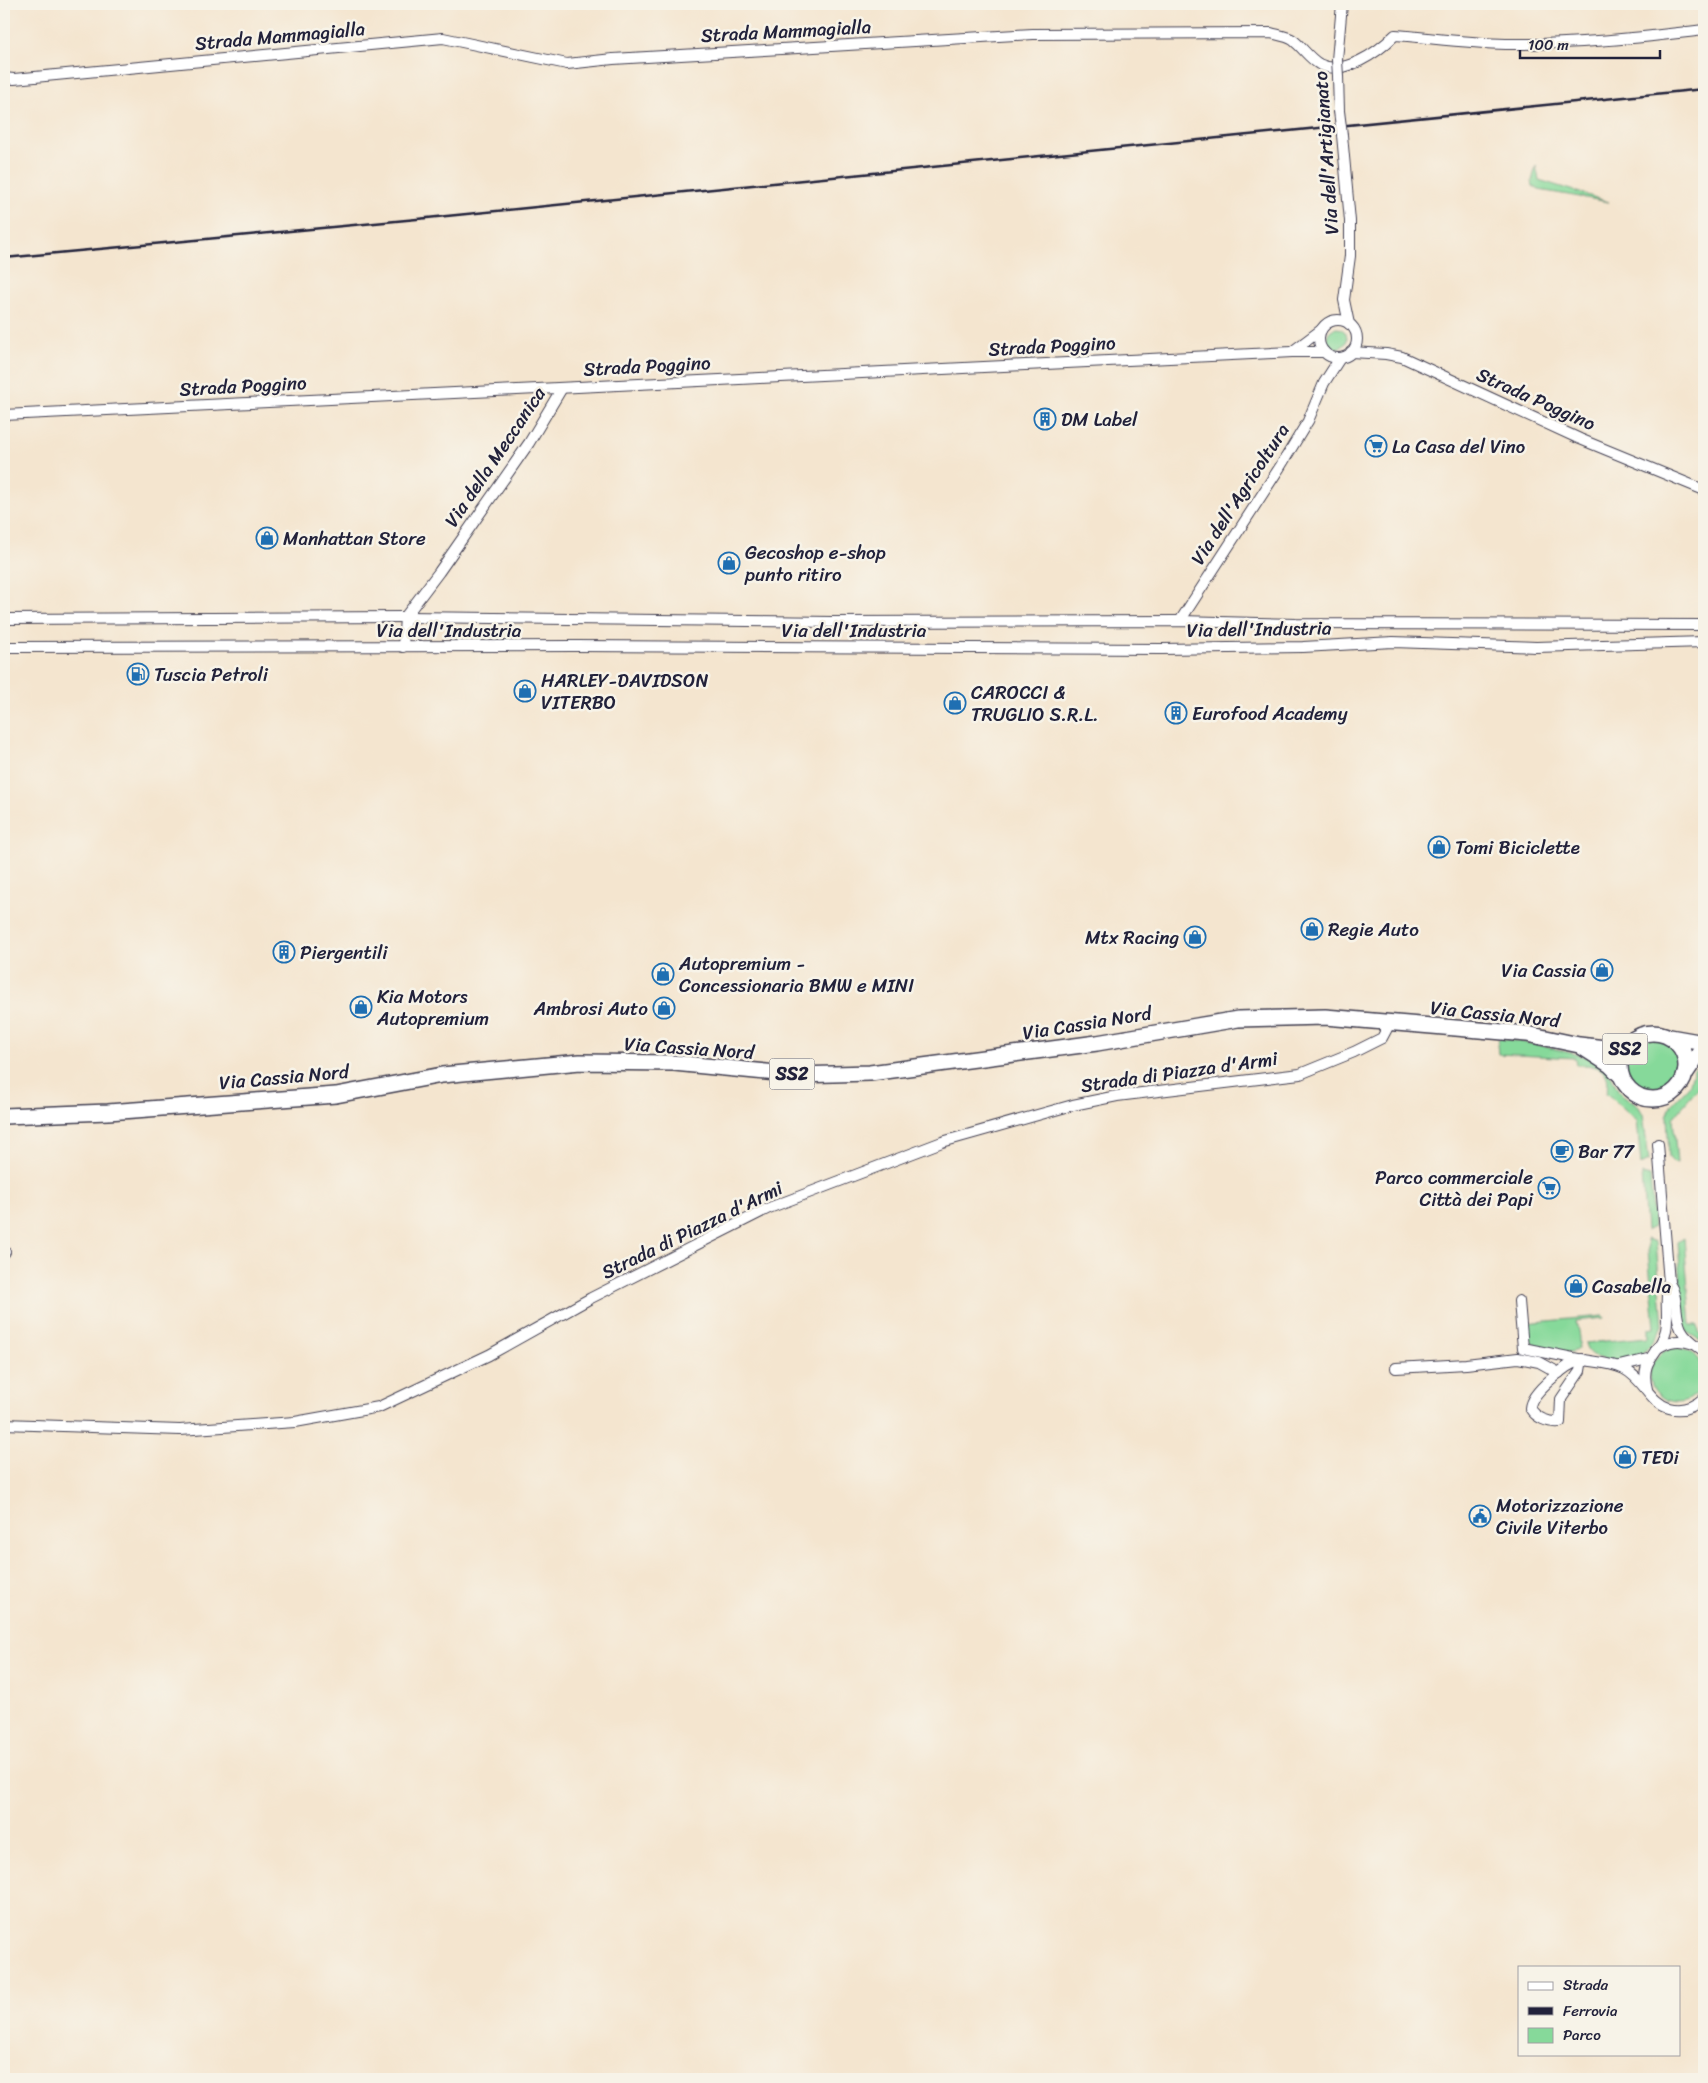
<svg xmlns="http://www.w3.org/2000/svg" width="1708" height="2083" viewBox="0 0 1708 2083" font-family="Sriracha,sans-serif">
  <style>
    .green { fill: #86d99a; stroke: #547e6a }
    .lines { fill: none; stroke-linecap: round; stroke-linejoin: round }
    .minor-casing { stroke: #423f51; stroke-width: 12 }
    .primary-casing { stroke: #423f51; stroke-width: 18 }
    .minor { stroke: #fff; stroke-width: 10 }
    .primary { stroke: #fff; stroke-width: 15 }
    .rail { stroke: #22223b; stroke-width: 2.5 }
    .minor-bridge-casing { stroke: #423f51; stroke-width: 12; stroke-linecap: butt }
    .minor-bridge { stroke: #fff; stroke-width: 10 }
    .labels { text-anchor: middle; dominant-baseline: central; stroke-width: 5; stroke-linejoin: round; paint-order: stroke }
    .shield { fill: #f7f3e8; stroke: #62616f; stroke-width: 1 }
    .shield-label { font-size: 18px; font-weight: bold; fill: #22223b }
    .street-label { font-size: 19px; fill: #22223b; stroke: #f7f3e8 }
    .poi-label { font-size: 19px; fill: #22223b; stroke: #f7f3e8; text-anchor: start }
  </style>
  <rect width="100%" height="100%" fill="#f7f3e8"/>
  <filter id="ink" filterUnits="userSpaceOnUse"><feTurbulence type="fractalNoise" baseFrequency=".02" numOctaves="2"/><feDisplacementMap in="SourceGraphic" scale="10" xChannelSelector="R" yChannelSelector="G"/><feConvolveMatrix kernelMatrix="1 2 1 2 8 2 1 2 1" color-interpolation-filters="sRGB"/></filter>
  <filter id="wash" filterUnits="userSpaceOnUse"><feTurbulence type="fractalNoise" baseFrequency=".0096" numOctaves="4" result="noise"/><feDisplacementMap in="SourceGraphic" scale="20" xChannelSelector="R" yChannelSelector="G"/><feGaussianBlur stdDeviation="1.12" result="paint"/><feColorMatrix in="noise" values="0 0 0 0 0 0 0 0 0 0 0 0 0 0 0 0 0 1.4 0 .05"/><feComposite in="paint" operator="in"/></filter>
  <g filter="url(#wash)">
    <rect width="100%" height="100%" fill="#f4e5cf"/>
    <g class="green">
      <path d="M1536,166L1539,180L1609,202L1539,190L1533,186L1532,181Z"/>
      <circle cx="1337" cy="338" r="10"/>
      <path d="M1499,1038L1538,1045L1596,1059L1610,1073L1619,1092L1639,1107L1643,1114L1649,1161L1641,1165L1637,1120L1606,1093C1614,1069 1595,1064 1576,1065L1575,1058L1498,1054L1497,1044Z"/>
      <circle cx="1653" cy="1066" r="28"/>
      <path d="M1698,1068L1699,1087L1673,1118L1677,1163H1674L1669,1158L1667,1116L1672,1104L1689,1086L1694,1069Z"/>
      <path d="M1642,1174L1650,1176L1654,1227L1646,1231Z"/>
      <path d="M1684,1238L1691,1325H1698L1699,1332L1704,1336V1343L1687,1332L1684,1322L1678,1242Z"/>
      <path d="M1647,1239L1656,1242L1663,1325C1659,1337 1644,1355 1632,1359C1617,1364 1588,1361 1585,1343L1648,1337V1329L1655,1328Z"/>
      <path d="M1603,1316L1604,1318L1576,1321C1577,1328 1581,1341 1578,1348C1573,1358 1537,1348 1530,1341C1526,1337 1526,1329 1525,1323Z"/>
      <circle cx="1677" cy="1375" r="27"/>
    </g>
  </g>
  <g filter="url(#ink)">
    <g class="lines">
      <g class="minor-casing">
        <g id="minor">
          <path d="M1337,60L1342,4"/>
          <path d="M1338,76L1339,111"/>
          <path d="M4,78L14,79L443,38L567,64L613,59L1033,34L1271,33C1278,35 1287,36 1293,40C1302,47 1309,58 1319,64C1344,77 1378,52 1395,35C1432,38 1469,43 1506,44C1572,45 1639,38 1704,30"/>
          <path d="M1342,135L1350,221V256L1344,300L1349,324"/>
          <circle cx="1338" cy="339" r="19"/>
          <path d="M1293,351L1321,330"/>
          <path d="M1351,352L1386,354L1402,357L1580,439L1704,490"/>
          <path d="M4,415L1292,352H1324"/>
          <path d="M4,619L405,617L832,622L1180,621L1296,624L1704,625"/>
          <path d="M1180,621L1280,467L1308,421L1324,383L1340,358"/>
          <path d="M4,647L575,646L1162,649L1303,647L1393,642L1536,647L1704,642"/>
          <path d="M403,647L405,617L439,572L529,443L562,388"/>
          <path d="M4,1252H5"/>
          <path d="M1669,1283C1679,1297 1674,1315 1681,1329C1686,1339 1696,1345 1704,1351"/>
          <path d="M1519,1301L1523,1348C1543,1352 1563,1356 1583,1360C1596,1362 1612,1363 1624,1369C1643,1378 1650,1403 1669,1408C1683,1412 1694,1407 1704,1398"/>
          <path d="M1656,1349C1669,1340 1680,1339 1694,1344"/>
          <path d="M1582,1359L1580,1371L1561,1399L1560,1422C1548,1423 1536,1418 1530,1408C1531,1392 1567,1364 1582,1359Z"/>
          <path d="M1619,1366L1648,1359"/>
          <path d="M1396,1368L1466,1364L1518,1358L1539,1362L1559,1373"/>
          <path d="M1647,1389C1639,1358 1660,1355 1666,1330C1669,1315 1664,1298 1669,1283L1658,1144"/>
          <path d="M4,1424L180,1430L295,1422L379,1407L489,1355L591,1298L769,1208L942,1142L1073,1105L1117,1096L1300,1074L1354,1052L1382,1038L1390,1023"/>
        </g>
      </g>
      <g class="primary-casing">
        <g id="primary">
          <circle cx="1653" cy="1066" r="33"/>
          <path d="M1670,1037L1704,1043"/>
          <path d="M1582,1047L1610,1065L1621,1076"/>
          <path d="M1685,1074L1704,1046"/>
          <path d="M4,1116L108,1112L336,1095L442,1075L580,1062L674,1063L797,1075L870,1073L1097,1043L1238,1019L1325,1017L1527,1034L1579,1045L1605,1048L1635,1039"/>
        </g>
      </g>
      <use href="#minor" class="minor"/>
      <use href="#primary" class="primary"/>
      <path class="rail" d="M4,258L417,219L1704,89"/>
      <g class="minor-bridge-casing">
        <g id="minor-bridge">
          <path d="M1337,60L1338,76"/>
          <path d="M1339,111L1342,135"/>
        </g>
      </g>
      <use href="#minor-bridge" class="minor-bridge"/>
    </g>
  </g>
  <defs>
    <g id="building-ring" transform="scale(1.125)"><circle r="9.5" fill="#f7f3e8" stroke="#1f6fb2" stroke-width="1.5"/><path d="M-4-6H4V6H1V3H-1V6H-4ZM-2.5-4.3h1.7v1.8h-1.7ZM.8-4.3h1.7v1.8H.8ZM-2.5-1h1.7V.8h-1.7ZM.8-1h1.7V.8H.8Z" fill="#1f6fb2"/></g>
    <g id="supermarket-ring" transform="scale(1.125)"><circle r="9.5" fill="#f7f3e8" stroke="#1f6fb2" stroke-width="1.5"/><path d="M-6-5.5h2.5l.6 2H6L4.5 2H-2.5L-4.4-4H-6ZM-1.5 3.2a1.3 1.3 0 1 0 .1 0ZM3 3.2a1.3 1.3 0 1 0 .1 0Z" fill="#1f6fb2"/></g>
    <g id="shop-ring" transform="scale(1.125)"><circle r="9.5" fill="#f7f3e8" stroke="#1f6fb2" stroke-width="1.5"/><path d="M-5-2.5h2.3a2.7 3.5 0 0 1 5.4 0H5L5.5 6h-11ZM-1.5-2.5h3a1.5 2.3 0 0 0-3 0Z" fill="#1f6fb2"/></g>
    <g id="fuel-ring" transform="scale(1.125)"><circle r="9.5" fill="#f7f3e8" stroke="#1f6fb2" stroke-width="1.5"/><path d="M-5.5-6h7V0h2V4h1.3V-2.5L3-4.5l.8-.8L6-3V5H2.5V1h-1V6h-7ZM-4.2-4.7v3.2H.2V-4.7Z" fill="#1f6fb2"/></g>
    <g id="cafe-ring" transform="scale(1.125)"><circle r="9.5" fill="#f7f3e8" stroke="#1f6fb2" stroke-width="1.5"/><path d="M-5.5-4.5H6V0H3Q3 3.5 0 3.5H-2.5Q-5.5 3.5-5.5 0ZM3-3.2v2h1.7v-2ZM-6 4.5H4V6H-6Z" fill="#1f6fb2"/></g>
    <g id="civic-ring" transform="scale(1.125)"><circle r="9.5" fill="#f7f3e8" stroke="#1f6fb2" stroke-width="1.5"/><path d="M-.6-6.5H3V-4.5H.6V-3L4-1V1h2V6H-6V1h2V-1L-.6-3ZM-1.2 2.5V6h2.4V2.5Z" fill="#1f6fb2"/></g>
  </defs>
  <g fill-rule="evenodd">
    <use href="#building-ring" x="1045" y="419"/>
    <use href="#supermarket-ring" x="1376" y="446"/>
    <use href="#shop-ring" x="267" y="538"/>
    <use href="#shop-ring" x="729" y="563"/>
    <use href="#fuel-ring" x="138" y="674"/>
    <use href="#shop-ring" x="525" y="691"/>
    <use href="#shop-ring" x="955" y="703"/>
    <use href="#building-ring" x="1176" y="713"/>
    <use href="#shop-ring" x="1439" y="847"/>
    <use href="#shop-ring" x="1312" y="929"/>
    <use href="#shop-ring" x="1195" y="937"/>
    <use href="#building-ring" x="284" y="952"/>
    <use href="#shop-ring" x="1602" y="970"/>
    <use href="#shop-ring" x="663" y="974"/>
    <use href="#shop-ring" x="361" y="1007"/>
    <use href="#shop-ring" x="664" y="1008"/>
    <use href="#cafe-ring" x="1562" y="1151"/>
    <use href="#supermarket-ring" x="1549" y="1188"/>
    <use href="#shop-ring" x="1576" y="1286"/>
    <use href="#shop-ring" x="1625" y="1457"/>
    <use href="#civic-ring" x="1480" y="1516"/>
  </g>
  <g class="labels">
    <g class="shield">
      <rect x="1602.5" y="1033.5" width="45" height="31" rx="4"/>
      <rect x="769.5" y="1058.5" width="45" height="31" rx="4"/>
    </g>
    <g class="shield-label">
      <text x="1625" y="1049">SS2</text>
      <text x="792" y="1074">SS2</text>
    </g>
    <g class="street-label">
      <text transform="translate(786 31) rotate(-3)">Strada Mammagialla</text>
      <text transform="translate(280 36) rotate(-5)">Strada Mammagialla</text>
      <text transform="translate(1326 153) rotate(-94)">Via dell'Artigianato</text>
      <text transform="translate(1052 346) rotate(-3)">Strada Poggino</text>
      <text transform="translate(647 366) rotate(-3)">Strada Poggino</text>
      <text transform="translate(243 386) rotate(-3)">Strada Poggino</text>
      <text transform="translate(1536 399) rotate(24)">Strada Poggino</text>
      <text transform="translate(495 457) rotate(-56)">Via della Meccanica</text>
      <text transform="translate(1240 494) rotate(-57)">Via dell'Agricoltura</text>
      <text transform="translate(1259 629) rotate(-1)">Via dell'Industria</text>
      <text x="449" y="630">Via dell'Industria</text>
      <text x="854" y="630">Via dell'Industria</text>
      <text transform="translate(1495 1014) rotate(6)">Via Cassia Nord</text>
      <text transform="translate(1087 1023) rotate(-9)">Via Cassia Nord</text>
      <text transform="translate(689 1048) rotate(4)">Via Cassia Nord</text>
      <text transform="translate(1179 1072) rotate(-8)">Strada di Piazza d'Armi</text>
      <text transform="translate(284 1077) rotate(-5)">Via Cassia Nord</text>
      <text transform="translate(692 1230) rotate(-26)">Strada di Piazza d'Armi</text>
    </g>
    <g class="poi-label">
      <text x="1061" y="419">DM Label</text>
      <text x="1392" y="446">La Casa del Vino</text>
      <text x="283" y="538">Manhattan Store</text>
      <text x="745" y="552">Gecoshop e-shop<tspan x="745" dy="22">punto ritiro</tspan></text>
      <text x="154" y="674">Tuscia Petroli</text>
      <text x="541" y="680">HARLEY-DAVIDSON<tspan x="541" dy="22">VITERBO</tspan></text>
      <text x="971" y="692">CAROCCI &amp;<tspan x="971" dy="22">TRUGLIO S.R.L.</tspan></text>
      <text x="1192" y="713">Eurofood Academy</text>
      <text x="1455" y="847">Tomi Biciclette</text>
      <text x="1328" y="929">Regie Auto</text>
      <text x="1179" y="937" text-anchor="end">Mtx Racing</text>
      <text x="300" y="952">Piergentili</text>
      <text x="679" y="963">Autopremium -<tspan x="679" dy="22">Concessionaria BMW e MINI</tspan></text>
      <text x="1586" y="970" text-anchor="end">Via Cassia</text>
      <text x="377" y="996">Kia Motors<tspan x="377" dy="22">Autopremium</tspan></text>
      <text x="648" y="1008" text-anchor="end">Ambrosi Auto</text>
      <text x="1578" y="1151">Bar 77</text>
      <text x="1533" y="1177" text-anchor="end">Parco commerciale<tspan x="1533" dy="22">Città dei Papi</tspan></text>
      <text x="1592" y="1286">Casabella</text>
      <text x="1641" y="1457">TEDi</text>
      <text x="1496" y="1505">Motorizzazione<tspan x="1496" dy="22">Civile Viterbo</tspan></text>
    </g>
  </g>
  <rect width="1708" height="2083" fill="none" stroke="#f7f3e8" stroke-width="20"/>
  <rect x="1518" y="1966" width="162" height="90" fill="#f7f3e8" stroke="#a29fa3"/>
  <rect x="1528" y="1982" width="25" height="8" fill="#ffffff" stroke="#a29fa3"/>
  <text x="1563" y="1990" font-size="15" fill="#22223b">Strada</text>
  <rect x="1528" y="2007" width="25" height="8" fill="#22223b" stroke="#a29fa3"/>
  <text x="1563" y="2016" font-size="15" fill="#22223b">Ferrovia</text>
  <rect x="1528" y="2028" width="25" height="15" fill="#86d99a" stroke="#a29fa3"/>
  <text x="1563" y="2040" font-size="15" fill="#22223b">Parco</text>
  <path d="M1520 50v8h140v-8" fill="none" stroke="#22223b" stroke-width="2.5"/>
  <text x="1528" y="50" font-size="15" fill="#22223b" stroke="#f7f3e8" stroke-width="4" paint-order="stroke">100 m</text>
</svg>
